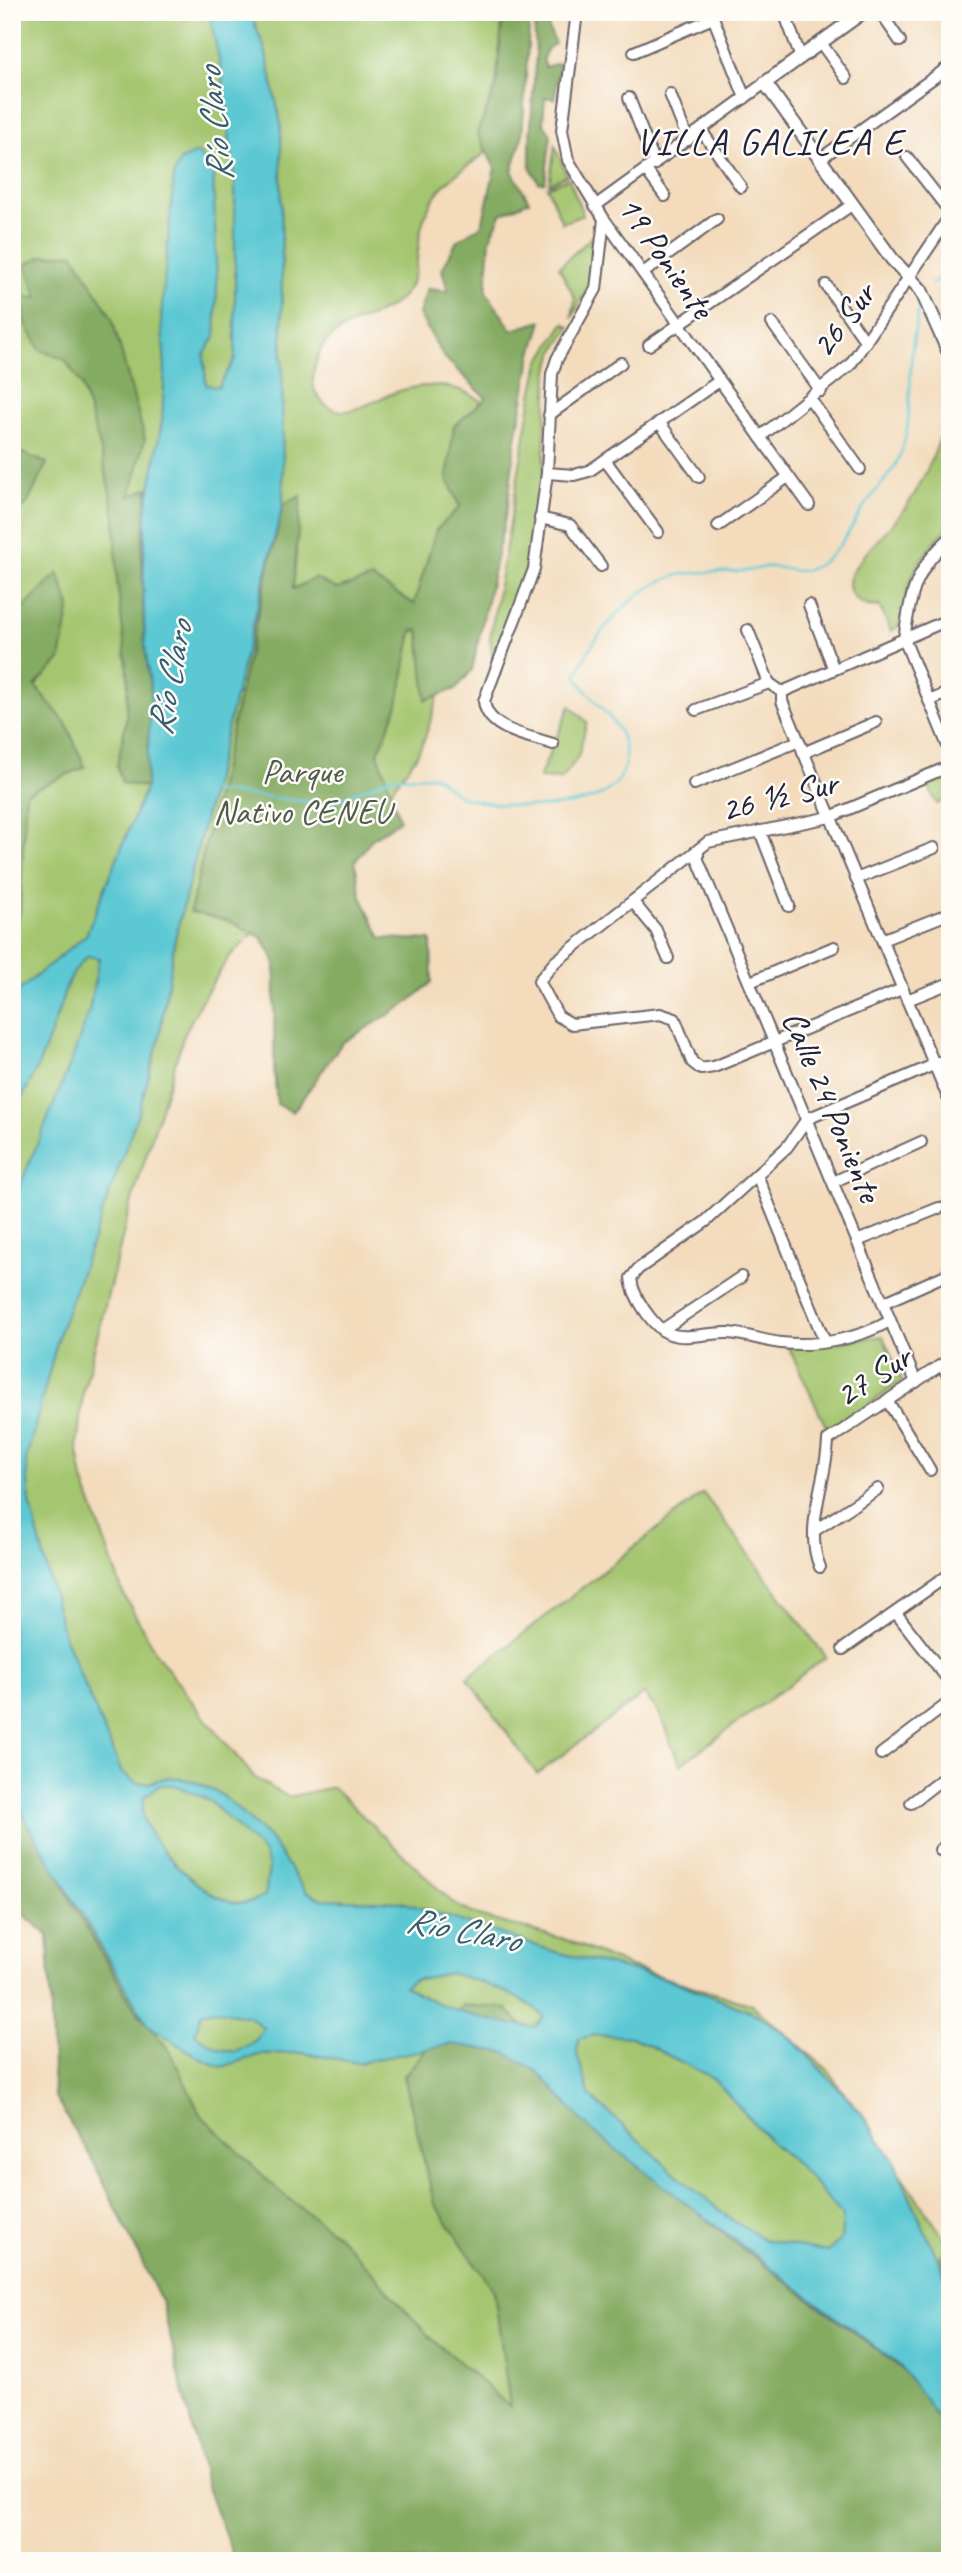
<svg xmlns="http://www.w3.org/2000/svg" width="962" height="2573" viewBox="0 0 962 2573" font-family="Caveat,sans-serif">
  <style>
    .green { fill: #a5c66f; stroke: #647455; stroke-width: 2 }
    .forest { fill: #84ab62; stroke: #53664e; stroke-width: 2 }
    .water { fill: #5cc8d3; stroke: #3f7587; stroke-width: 2; fill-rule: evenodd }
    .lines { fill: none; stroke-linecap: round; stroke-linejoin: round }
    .stream { stroke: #5cc8d3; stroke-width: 2.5 }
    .minor-casing { stroke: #6b6368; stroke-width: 14 }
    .tertiary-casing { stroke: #6b6368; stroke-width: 16 }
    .minor { stroke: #fff; stroke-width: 10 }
    .tertiary { stroke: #fff; stroke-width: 12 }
    .labels { text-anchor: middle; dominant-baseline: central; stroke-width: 5; stroke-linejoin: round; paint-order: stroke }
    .street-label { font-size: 35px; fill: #22223b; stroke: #fdfcf7 }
    .park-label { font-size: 35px; fill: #505b4d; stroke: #fdfcf7 }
    .water-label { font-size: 37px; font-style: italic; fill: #365c70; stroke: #fdfcf7 }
    .neighbourhood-label { font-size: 37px; letter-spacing: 2px; fill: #22223b; stroke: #fdfcf7 }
  </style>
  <rect width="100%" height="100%" fill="#fdfcf7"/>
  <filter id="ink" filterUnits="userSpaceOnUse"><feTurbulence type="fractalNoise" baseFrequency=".0143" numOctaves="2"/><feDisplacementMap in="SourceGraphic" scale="14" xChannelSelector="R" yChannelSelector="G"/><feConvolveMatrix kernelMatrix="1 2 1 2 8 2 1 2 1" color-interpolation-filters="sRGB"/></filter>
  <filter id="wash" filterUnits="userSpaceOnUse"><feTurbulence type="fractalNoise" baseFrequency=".00686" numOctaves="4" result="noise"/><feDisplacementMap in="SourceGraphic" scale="28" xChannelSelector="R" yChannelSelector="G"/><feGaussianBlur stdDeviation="1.57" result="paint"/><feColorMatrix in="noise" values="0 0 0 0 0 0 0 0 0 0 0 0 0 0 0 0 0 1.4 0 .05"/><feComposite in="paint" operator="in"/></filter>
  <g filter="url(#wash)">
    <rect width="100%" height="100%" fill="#f3dbbc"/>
    <g class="green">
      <path d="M12,12H523L495,145C475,163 445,177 432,201C403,251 439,290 369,317C352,324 330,332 321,349C315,362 309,382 317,395C336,424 362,407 386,396C402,389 421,385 438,386C458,386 475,396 491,408L464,613L425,738L416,757L364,826L229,957L200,1003L184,1035L130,1207L83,1393L77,1446L83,1480L123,1593L156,1653L203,1716L254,1777L288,1797L333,1787L454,1904L478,1916L564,1939L631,1967L752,2005L828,2070L950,2246V2561H382L12,1834Z"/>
      <path d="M555,146L567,175L549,184Z"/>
      <path d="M569,178L583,215L562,223L547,187Z"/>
      <path d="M593,236L590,283L572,318L575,298L559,267Z"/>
      <path d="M564,323L570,327L553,353L548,376L543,481L533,557L525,586L493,660L490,638L533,390L539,363Z"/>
      <path d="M940,438L942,445L950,448V526C915,559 908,581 899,626L891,631L879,606C863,609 845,596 850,578C854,561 891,528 903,511C919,490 931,463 940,438Z"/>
      <path d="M570,706L587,722L578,757L562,779L539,778Z"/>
      <path d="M950,774V798L937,804L927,784Z"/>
      <path d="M883,1336L902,1381L829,1433L787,1344L833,1343Z"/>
      <path d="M703,1493L826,1657L680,1765L659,1713L644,1694L537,1774L467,1678Z"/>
    </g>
    <g class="forest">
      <path d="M503,12H530L522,137L512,171L529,201L501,214L490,239L486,292L512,330L542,321L531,357L515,444L508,504L472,670L456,689L426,700L419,630L412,631L398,704L378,753L400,820L372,839L355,862L361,897L381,938L431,940L432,982L405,1005L342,1043L293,1112L277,1104L274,1070L275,961L262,938L230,921L190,912L283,504L301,496L293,589L315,578L337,589L372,578L414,604L436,530L460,507L447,478L454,426L486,398L443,356L419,314L427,289L448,291L442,269L457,241L482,225L495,168L477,133L496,87Z"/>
      <path d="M541,12H550L548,26L555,44L549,47L543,57L545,67L559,63L555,99L545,97L543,123L551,135L545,182L539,183L530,166V137L536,54L534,23Z"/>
      <path d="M73,253L112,318L145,439L130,496L148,488L142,552L144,635L153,706L146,787L122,783L117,766L126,722L128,677L117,580L115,516L100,447L81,384L65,360L40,350L27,326L21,297L38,298L26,264L43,256Z"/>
      <path d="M12,449L47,463L27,504L12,518Z"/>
      <path d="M58,573L70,606L60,660L35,686L66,723L85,767L26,793L20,913L12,941V620Z"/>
      <path d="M12,1768L71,1901L134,2008L170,2051L200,2114L281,2193L341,2238L427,2334L510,2407L494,2291L434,2203L404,2076L462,2005L506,2008L525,2028L579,2106L727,2237L922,2384L950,2419V2561H235L205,2482L162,2303L95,2165L54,2095L48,1935L17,1909L12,1890Z"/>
      <path d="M950,2248V2284L940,2256Z"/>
    </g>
    <path class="water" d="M209,12H250L265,49L281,124L283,504L175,939L159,1039L139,1111L60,1331L26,1460L30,1502L64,1636L122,1773L137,1783H149L168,1777L194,1781L222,1795L269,1838L306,1892L322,1899L402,1902L556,1952L671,1980L758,2015L792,2039L859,2110L894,2161L950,2287V2434L900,2366L614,2148L588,2127L538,2072L506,2053L452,2044L358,2063L303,2053L262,2054L222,2067L201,2059L148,2025L26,1821L12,1782V1205L70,1065L89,1011L99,958L88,956C67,974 63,999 54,1024C44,1054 30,1087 12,1113V996L86,935L146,787L151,692L145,647L143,585L146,511L162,421L165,367L161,317L174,175L180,160L198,153L213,169L217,288L215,337L204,355L206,385L218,387L235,359V181L221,70ZM160,1785H175L210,1801L263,1852L269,1867L265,1896C253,1902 241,1905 228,1901C200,1893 147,1843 142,1813C142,1809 144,1802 144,1797ZM450,1973C473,1979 533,1999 544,2018L534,2027C486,2022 446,2011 404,1986L414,1980ZM214,2010L250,2017L263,2028L256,2040L236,2052L219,2049L195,2034L201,2013ZM597,2035L632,2037L713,2078L771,2142L800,2167L843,2216L841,2239L828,2252L766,2240L735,2222L686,2183L590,2096L577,2054L578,2039Z"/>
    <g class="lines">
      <g class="stream">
        <path d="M932,284L950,268"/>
        <path d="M212,791L329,804L391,777L435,776C444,783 455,795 465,798C508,809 640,822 624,745C619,717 588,701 576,675C594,634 631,590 675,576C696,570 722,573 744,571C751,571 758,568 765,567C778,565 795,574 807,570C832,563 848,534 860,513C870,496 885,482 895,466C914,432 908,387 912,351C913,337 917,323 918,309"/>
      </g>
    </g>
  </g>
  <g filter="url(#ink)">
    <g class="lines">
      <g class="minor-casing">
        <g id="minor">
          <path d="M577,12L562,130L568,160L604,219L809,505"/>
          <path d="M711,12L745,98"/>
          <path d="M784,12L801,58"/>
          <path d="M880,12L900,41"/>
          <path d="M821,43L846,78"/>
          <path d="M634,52L713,18"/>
          <path d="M670,94L688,140"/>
          <path d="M629,98L655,164"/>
          <path d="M701,130L741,187"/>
          <path d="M907,157L950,212"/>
          <path d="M820,159L950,66"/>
          <path d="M646,170L665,196"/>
          <path d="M595,206L765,83"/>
          <path d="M643,273L717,219"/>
          <path d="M826,285L866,342"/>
          <path d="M772,323L821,391"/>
          <path d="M649,345L853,204"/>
          <path d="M810,399L860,469"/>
          <path d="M549,415L621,363"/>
          <path d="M659,422L699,477"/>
          <path d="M760,437L850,365L950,216"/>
          <path d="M605,460L658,532"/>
          <path d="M547,473L574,475L589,471L719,381"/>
          <path d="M540,518L570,525L601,566"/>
          <path d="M718,526L788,477"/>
          <path d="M809,605L833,667"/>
          <path d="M748,630L769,683"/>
          <path d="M904,639L950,751"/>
          <path d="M904,639C911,594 914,570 950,538"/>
          <path d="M782,692V701L950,1102"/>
          <path d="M782,692L950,619"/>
          <path d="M929,701L950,692"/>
          <path d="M696,710L769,683L782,692"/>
          <path d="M553,744C530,736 487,731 484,701L534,569L547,473L552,374L557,359L596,289L604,219"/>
          <path d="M803,753L876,722"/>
          <path d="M694,784L799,741"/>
          <path d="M760,831L789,906"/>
          <path d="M698,852V860L916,1382"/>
          <path d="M856,879L934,848"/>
          <path d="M633,902L656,930L668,958"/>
          <path d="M882,940L950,913"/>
          <path d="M750,982L834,947"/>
          <path d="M902,989L714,1067L701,1069L692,1062L675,1019L660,1014L572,1024L558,1016L539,981L555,962L708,842L830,817L950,766"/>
          <path d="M907,1000L950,983"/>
          <path d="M757,1175L825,1342"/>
          <path d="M833,1182L921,1142"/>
          <path d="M857,1241L939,1208"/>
          <path d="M883,1303L950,1273"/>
          <path d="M890,1321C858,1339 818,1347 781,1343C763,1341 746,1334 728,1333C710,1332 687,1340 670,1334C653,1328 632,1295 631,1278L638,1269L705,1222L787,1147L807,1119L950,1058"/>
          <path d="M662,1330L741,1277"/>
          <path d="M942,1365L950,1378"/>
          <path d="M887,1400L930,1470"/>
          <path d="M814,1531L878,1489"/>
          <path d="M820,1567C803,1528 827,1480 828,1440L950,1359"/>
          <path d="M896,1613L950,1682"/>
          <path d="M843,1649L950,1574"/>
          <path d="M881,1754L950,1702"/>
          <path d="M911,1803L950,1773"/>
          <path d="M940,1850L950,1843"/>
        </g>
      </g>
      <g class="tertiary-casing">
        <path id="tertiary" d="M863,12L765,83L892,259L921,290L950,355"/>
      </g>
      <use href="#minor" class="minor"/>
      <use href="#tertiary" class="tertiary"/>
    </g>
  </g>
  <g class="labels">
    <g class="street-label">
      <text transform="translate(666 257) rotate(55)">19 Poniente</text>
      <text transform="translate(843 320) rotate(-53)">26 Sur</text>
      <text transform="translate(779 796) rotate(-14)">26 ½ Sur</text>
      <text transform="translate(832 1106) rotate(67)">Calle 24 Poniente</text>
      <text transform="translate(873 1376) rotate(-33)">27 Sur</text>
    </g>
    <g class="park-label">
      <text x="302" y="771">Parque<tspan x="302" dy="40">Nativo CENEU</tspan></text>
    </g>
    <g class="water-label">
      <text transform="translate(214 125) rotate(-96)">Río Claro</text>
      <text transform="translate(169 678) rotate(-79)">Río Claro</text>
      <text transform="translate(463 1929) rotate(11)">Río Claro</text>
    </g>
    <g class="neighbourhood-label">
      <text x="770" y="141">VILLA GALILEA E</text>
    </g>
  </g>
  <rect width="962" height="2573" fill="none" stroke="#fdfcf7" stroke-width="42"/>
</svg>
